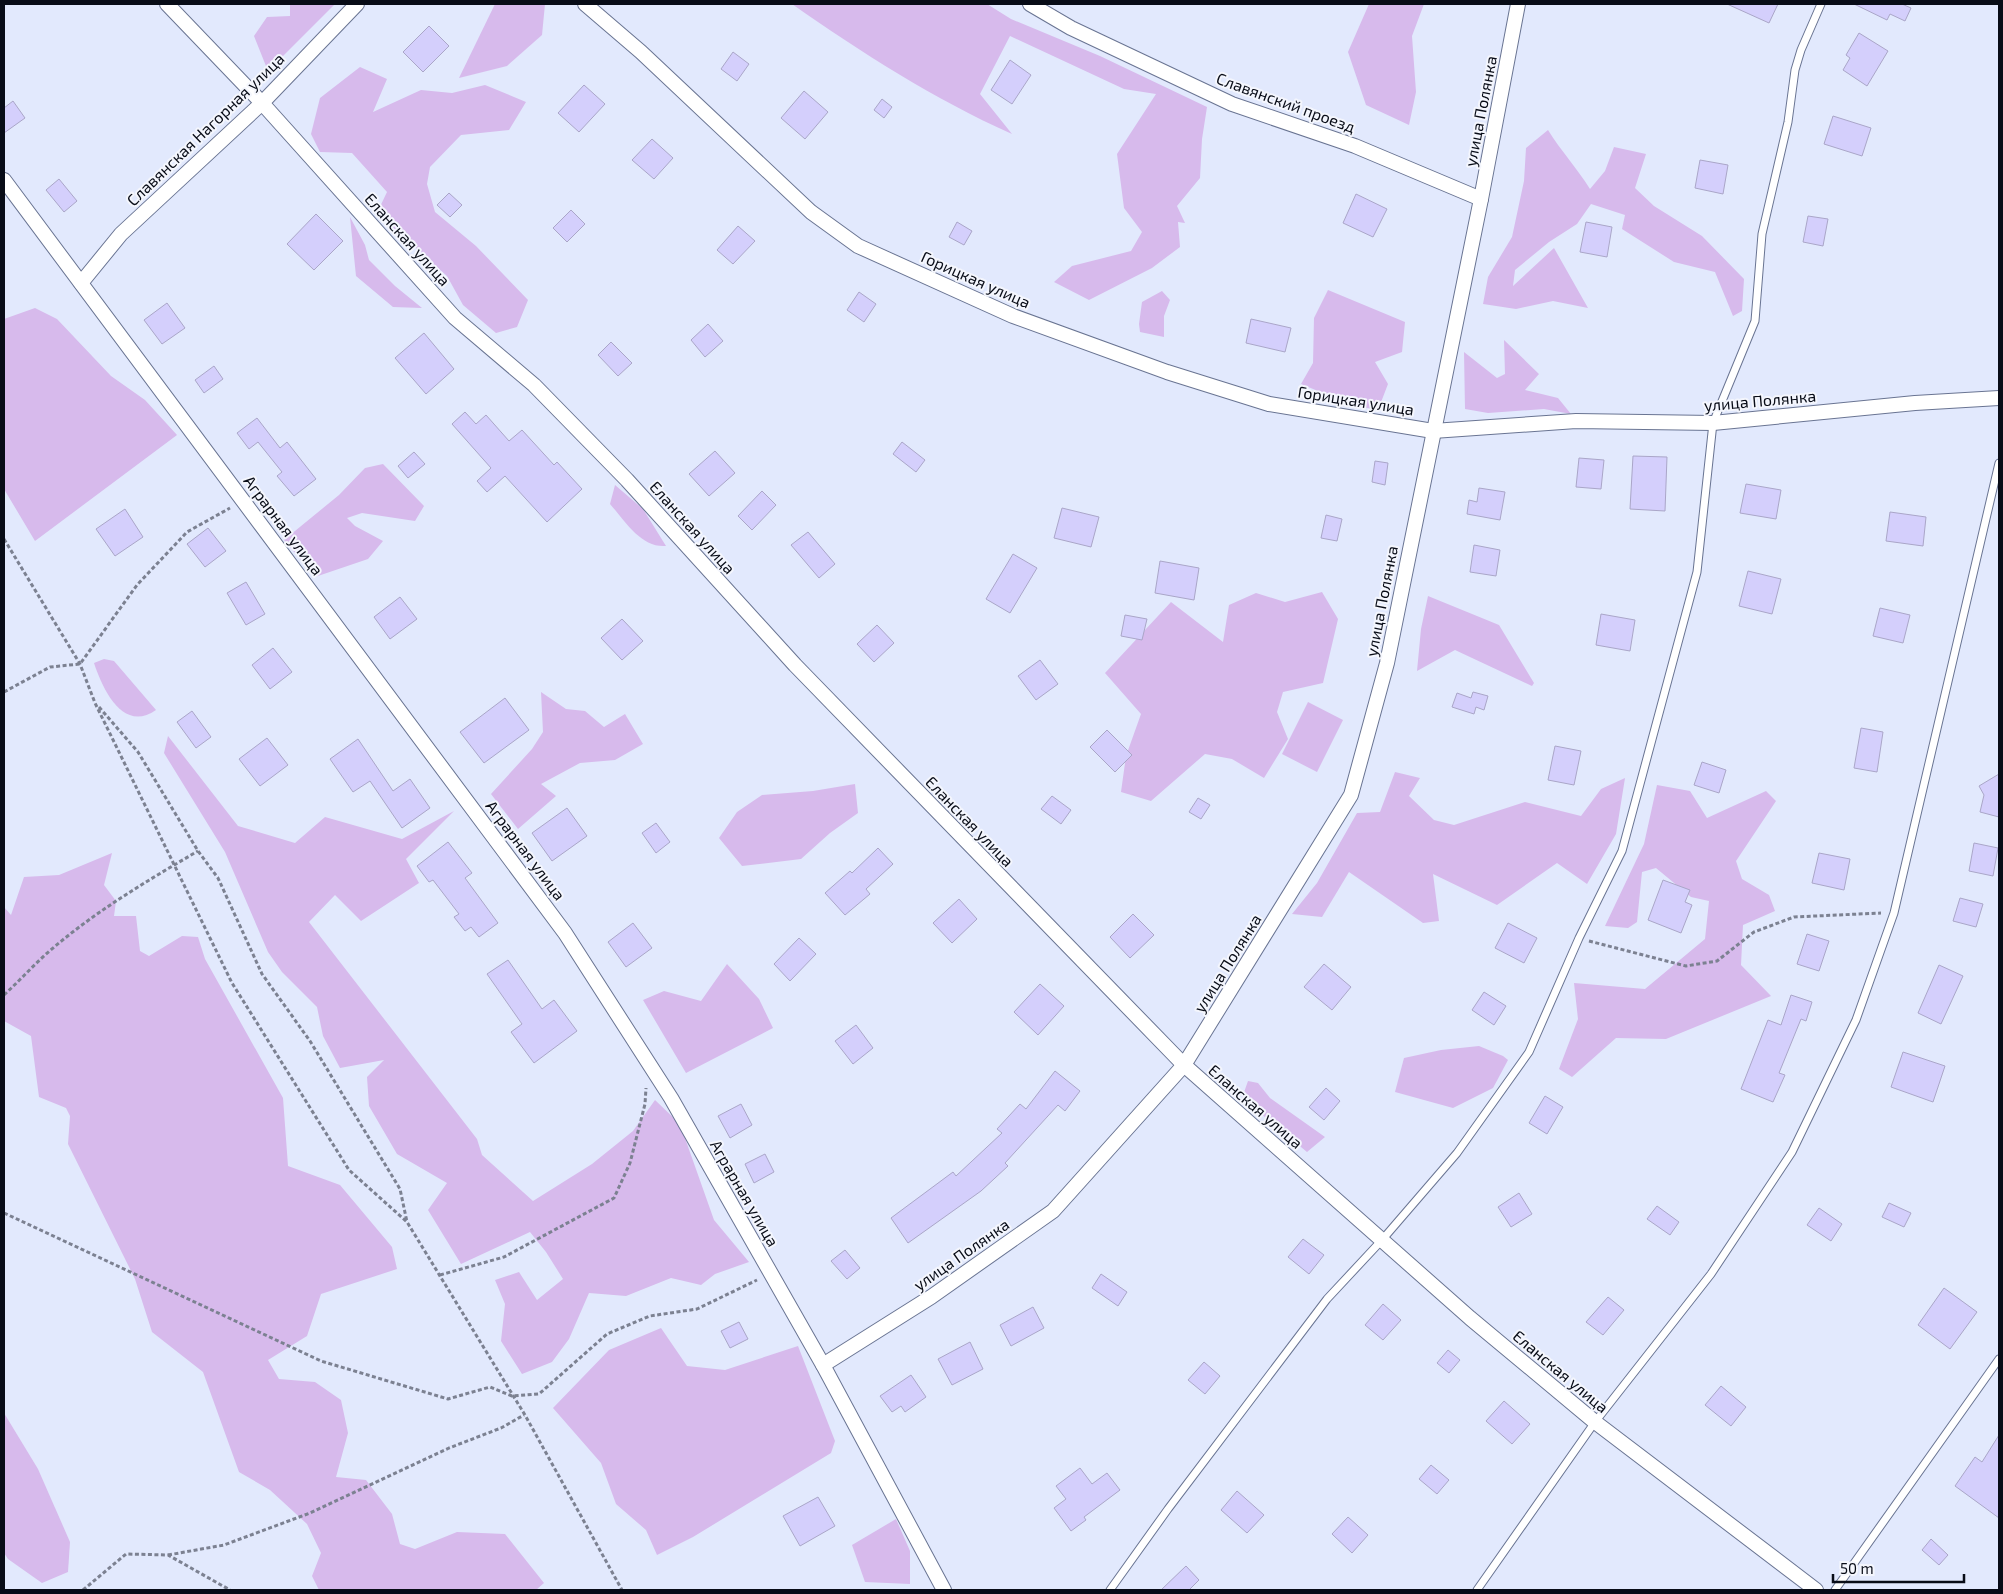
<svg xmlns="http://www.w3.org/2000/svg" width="2003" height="1594" viewBox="0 0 2003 1594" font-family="'Exo 2',sans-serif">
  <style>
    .green { fill: #d7baec }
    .building { fill: #d4cffc; stroke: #aaa6c8 }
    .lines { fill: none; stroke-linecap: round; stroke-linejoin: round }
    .service-casing { stroke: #697492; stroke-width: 9 }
    .minor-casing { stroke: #697492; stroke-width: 16 }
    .path { stroke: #7c8191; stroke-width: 3; stroke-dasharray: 4 2.5; stroke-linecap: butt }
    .service { stroke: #fff; stroke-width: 7 }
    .minor { stroke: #fff; stroke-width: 14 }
    .labels { text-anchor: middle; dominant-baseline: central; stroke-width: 4; stroke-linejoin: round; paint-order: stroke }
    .street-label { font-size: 16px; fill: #080c17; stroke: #f4f6fd }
  </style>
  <rect width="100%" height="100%" fill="#e2e9fd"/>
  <g class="green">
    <path d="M290,4H335L268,71L254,36L267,17L290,16Z"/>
    <path d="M495,4H545L542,35L507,66L459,78Z"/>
    <path d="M792,4H987L1011,19L1100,56L1207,107L1202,139L1200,178L1177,206L1185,223L1178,222L1180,247L1152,268L1089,300L1054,282L1072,266L1131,251L1142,232L1124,208L1117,154L1156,94L1124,89L1010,36L980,94L1012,134C934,99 862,53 792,4Z"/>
    <path d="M1369,4H1424L1412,36L1416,92L1409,125L1366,105L1348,52Z"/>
    <path d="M360,67L387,79L373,112L421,90L452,93L485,85L526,102L509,130L461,135L430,167L427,184L435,212L476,246L528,300L517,327L496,333L463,305L447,276L377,213L387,192L352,153L320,152L311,134L320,98Z"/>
    <path d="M1548,130C1561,151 1577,168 1590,189L1605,171L1614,147L1646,154L1635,188L1654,206L1702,236L1744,279L1742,311L1733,316L1715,272L1674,262L1622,229L1625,215L1591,204L1577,224L1549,242L1515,270L1513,286L1554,248L1588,308L1553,301L1516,309L1483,304L1488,277L1512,237L1524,181L1526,148Z"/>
    <path d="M350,217L365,245L369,260L395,286L422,308L393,307L356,276Z"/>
    <path d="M1328,290L1405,322L1402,352L1375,362L1388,384L1378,410L1352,405L1301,384L1313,363L1314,318Z"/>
    <path d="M1162,291L1170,300L1164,316V337L1140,332L1139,324L1142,302Z"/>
    <path d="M35,308L57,319L111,376L145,400L177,435L35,541L4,489V319Z"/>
    <path d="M1504,340L1539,374L1525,390L1558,398L1571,414L1544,409L1488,413L1465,409L1464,352L1497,378L1505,374Z"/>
    <path d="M383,464L424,506L415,521L362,513L347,518L355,526L383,541L368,559L315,577L284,540L339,495L365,468Z"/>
    <path d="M615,485L643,509L666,546C641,548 625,521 610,504Z"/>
    <path d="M1322,592L1338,619L1323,683L1283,692L1277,712L1288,739L1264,778L1232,759L1205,754L1151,801L1121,792L1126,756L1141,714L1105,673L1171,602L1223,642L1229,605L1256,593L1285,602Z"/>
    <path d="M1428,596L1499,625L1534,683L1532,686L1455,650L1417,671L1421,629Z"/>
    <path d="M104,659L114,661L156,710C123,733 103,690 94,663Z"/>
    <path d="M541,692L566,709L585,711L604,727L625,714L643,744L615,760L580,763L541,784L556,796L518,829L491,794L532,749L543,732Z"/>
    <path d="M1308,702L1343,720L1317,772L1282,754Z"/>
    <path d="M168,736L238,826L295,843L325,817L402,839L454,811L406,859L419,883L361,921L335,895L309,922L477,1139L482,1155L533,1201L592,1164L633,1131L655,1100L680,1124L714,1220L749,1262L715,1274L701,1285L671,1278L626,1296L589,1293L569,1339L552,1362L522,1374L501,1341L505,1304L495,1280L519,1272L537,1300L563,1279L546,1252L530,1232L461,1264L428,1210L447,1183L397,1154L369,1106L367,1077L384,1060L340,1068L323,1036L317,1007L282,972L268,952L225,852L164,753Z"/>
    <path d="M1395,772L1420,778L1409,796L1434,820L1454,825L1525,802L1581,816L1601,789L1625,778L1616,834L1587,884L1557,863L1497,905L1433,874L1439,921L1423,923L1349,872L1322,917L1292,914L1317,883L1357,813L1380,812Z"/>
    <path d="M855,784L858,813L830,833L801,859L742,866L719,838L737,812L762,795L813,791Z"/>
    <path d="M1657,785L1690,791L1707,818L1766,791L1776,801L1736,861L1742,879L1769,895L1775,911L1743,925L1741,965L1771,996L1666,1039L1616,1038L1572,1077L1559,1069L1578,1019L1574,983L1645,989L1705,939L1709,901L1691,897L1656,868L1642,872L1637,922L1628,928L1605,926L1644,844Z"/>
    <path d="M112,853L104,885L116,901L114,916H136L140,951L149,956L182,936L198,937L205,959L283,1098L288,1166L340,1185L392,1247L397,1269L321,1294L307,1336L268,1360L279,1379L315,1382L341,1400L348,1433L336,1477L366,1480L392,1514L400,1544L415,1549L457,1532L505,1534L544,1583L536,1590H319L312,1576L321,1553L307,1524L270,1490L239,1472L203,1372L152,1332L135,1279L68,1144L70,1116L66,1108L39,1097L31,1036L4,1021V907L11,915L24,877L59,875Z"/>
    <path d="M727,964L759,999L773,1028L686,1073L643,1000L664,991L701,1001Z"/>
    <path d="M1479,1046L1503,1056L1508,1060L1493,1088L1453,1108L1395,1092L1404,1058L1441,1050Z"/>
    <path d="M1248,1081L1258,1083L1270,1098L1325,1137L1307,1152L1242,1098Z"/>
    <path d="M661,1328L687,1366L725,1370L798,1346L835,1441L831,1453L693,1537L657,1555L646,1530L616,1504L601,1463L553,1408L609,1350Z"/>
    <path d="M4,1413L38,1469L70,1542L68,1572L42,1583L8,1559L4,1553Z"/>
    <path d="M896,1519L910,1551V1584L865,1582L852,1545Z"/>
  </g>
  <g class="building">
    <path d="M1727,4H1778L1769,23Z"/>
    <path d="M1854,4H1902L1911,8L1905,21L1890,14L1887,20Z"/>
    <path d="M429,26L449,46L423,72L403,52Z"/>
    <path d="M1859,33L1888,51L1867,86L1843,70L1850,58L1846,55Z"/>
    <path d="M733,52L749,64L737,81L721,69Z"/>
    <path d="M1010,60L1031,75L1012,104L991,90Z"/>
    <path d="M584,85L605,104L579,132L558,113Z"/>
    <path d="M804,91L828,112L805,139L781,118Z"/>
    <path d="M882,99L892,107L884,118L874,110Z"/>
    <path d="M13,101L25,118L4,133V108Z"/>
    <path d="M1833,116L1871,128L1862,156L1824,144Z"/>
    <path d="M652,139L673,158L654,179L632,160Z"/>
    <path d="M1700,160L1728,165L1723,194L1695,188Z"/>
    <path d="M59,179L77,201L64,212L46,190Z"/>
    <path d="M449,193L462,205L450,217L437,205Z"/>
    <path d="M1356,194L1387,209L1373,237L1343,223Z"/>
    <path d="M571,210L585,224L567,242L553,228Z"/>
    <path d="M316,214L343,241L314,270L287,244Z"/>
    <path d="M1808,216L1828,219L1823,246L1803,242Z"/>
    <path d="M957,222L972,231L964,245L949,237Z"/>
    <path d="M1586,222L1612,227L1607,257L1580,252Z"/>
    <path d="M738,226L755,241L733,264L717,250Z"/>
    <path d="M859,292L876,304L864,322L847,310Z"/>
    <path d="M167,303L185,328L162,344L144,320Z"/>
    <path d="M1251,319L1291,328L1285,352L1246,343Z"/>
    <path d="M708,324L723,341L705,357L691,340Z"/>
    <path d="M424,333L454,369L426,394L395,358Z"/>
    <path d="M611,342L632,363L618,376L598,355Z"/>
    <path d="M214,366L223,379L204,393L195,380Z"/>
    <path d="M465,412L476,424L486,415L509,441L522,430L554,465L557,462L582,489L547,522L505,476L487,492L477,481L491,468L452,424Z"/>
    <path d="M257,418L280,448L287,442L316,479L294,496L277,476L282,472L258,442L249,449L237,433Z"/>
    <path d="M902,442L925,460L916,472L893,454Z"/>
    <path d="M715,451L735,473L709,496L689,474Z"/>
    <path d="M414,452L425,464L408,478L398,466Z"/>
    <path d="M1633,456L1667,457L1665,511L1630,509Z"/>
    <path d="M1579,458L1604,460L1601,489L1576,487Z"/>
    <path d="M1375,461L1388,463L1385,485L1372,482Z"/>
    <path d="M1746,484L1781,490L1776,519L1740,513Z"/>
    <path d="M1479,488L1505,492L1500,520L1467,514L1469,500L1477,502Z"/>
    <path d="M762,491L776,505L752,530L738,516Z"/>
    <path d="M1062,508L1099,517L1091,547L1054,538Z"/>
    <path d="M125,509L143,537L115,556L96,529Z"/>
    <path d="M1890,512L1926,517L1923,546L1886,541Z"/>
    <path d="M1326,515L1342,519L1337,541L1321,538Z"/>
    <path d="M208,528L226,551L205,567L187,544Z"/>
    <path d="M808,532L835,564L819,578L791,545Z"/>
    <path d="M1474,545L1500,550L1496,576L1470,572Z"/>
    <path d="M1013,554L1037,568L1010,613L986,599Z"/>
    <path d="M1160,561L1199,568L1194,600L1155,593Z"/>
    <path d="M1748,571L1781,579L1772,614L1739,606Z"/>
    <path d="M246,582L265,614L246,625L227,593Z"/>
    <path d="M400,597L417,619L390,639L374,617Z"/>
    <path d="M1880,608L1910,615L1903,643L1873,636Z"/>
    <path d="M1601,614L1635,620L1630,651L1596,645Z"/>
    <path d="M1125,615L1147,619L1142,640L1121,636Z"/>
    <path d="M622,619L643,641L622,660L601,638Z"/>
    <path d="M877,625L894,643L874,662L857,644Z"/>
    <path d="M273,648L292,672L270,689L252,665Z"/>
    <path d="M1040,660L1058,684L1036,700L1018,676Z"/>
    <path d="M1473,692L1488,696L1484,710L1476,707L1474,714L1452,707L1457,693L1471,698Z"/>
    <path d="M505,698L529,730L484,763L460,732Z"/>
    <path d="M192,711L211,737L196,748L177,722Z"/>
    <path d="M1861,728L1883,732L1877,772L1854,768Z"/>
    <path d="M1107,730L1132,755L1115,772L1090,747Z"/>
    <path d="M267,738L288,765L260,786L239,759Z"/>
    <path d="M358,739L393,791L410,779L430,808L402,828L370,781L353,792L330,759Z"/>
    <path d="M1555,746L1581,751L1574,785L1548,780Z"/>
    <path d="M1702,762L1726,770L1719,793L1694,785Z"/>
    <path d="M1999,774V817L1980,812L1984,795L1979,786Z"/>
    <path d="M1052,796L1071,810L1061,824L1041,809Z"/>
    <path d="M1198,798L1210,805L1201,819L1189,812Z"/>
    <path d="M567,808L587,836L552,861L532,833Z"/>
    <path d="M656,823L670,842L656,853L642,833Z"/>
    <path d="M448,842L472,873L465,878L498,923L479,937L471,927L465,931L454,917L459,914L433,880L429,882L417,866Z"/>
    <path d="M1974,843L1998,848L1993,876L1969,871Z"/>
    <path d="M878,848L893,864L866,889L870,894L845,915L825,893L850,871L852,873Z"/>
    <path d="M1819,853L1850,859L1844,890L1812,883Z"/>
    <path d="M1663,880L1690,890L1685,902L1692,905L1681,933L1648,920Z"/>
    <path d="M1960,898L1983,904L1976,927L1953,921Z"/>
    <path d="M959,899L977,919L952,943L933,923Z"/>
    <path d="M1133,914L1154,935L1130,958L1110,937Z"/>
    <path d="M633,923L652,948L626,967L608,942Z"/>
    <path d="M1508,923L1537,938L1524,963L1495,948Z"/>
    <path d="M1807,934L1829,941L1819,971L1797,964Z"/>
    <path d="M799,938L816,954L790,981L774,964Z"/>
    <path d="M508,960L542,1009L554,1000L577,1031L534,1063L511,1032L522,1024L487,974Z"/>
    <path d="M1324,964L1351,987L1332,1010L1304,987Z"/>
    <path d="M1939,965L1963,976L1941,1024L1918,1013Z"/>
    <path d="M1040,984L1064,1006L1038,1035L1014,1012Z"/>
    <path d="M1484,992L1506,1006L1494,1025L1472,1010Z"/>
    <path d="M1791,995L1812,1002L1806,1021L1801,1019L1779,1073L1785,1075L1773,1102L1741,1089L1768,1020L1781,1025Z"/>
    <path d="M856,1025L873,1048L853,1064L835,1041Z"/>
    <path d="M1903,1052L1945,1066L1933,1102L1891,1087Z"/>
    <path d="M1055,1071L1080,1091L1065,1111L1058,1105L1005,1163L1008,1166L981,1191L908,1243L891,1218L953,1172L956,1176L1002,1133L997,1129L1020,1104L1026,1109Z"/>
    <path d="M1326,1088L1340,1101L1324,1120L1309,1107Z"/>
    <path d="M1545,1096L1563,1107L1547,1134L1529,1123Z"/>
    <path d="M741,1104L752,1125L730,1138L718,1116Z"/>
    <path d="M765,1154L774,1172L754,1183L745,1164Z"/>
    <path d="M1519,1193L1532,1214L1511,1227L1498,1207Z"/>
    <path d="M1889,1203L1911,1213L1904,1227L1882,1217Z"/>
    <path d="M1657,1206L1679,1222L1670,1235L1647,1219Z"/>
    <path d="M1819,1208L1842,1224L1831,1241L1807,1225Z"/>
    <path d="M1303,1239L1324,1255L1309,1274L1288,1257Z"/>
    <path d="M845,1250L860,1268L847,1279L831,1261Z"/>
    <path d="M1101,1274L1127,1292L1118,1306L1092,1288Z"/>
    <path d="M1944,1288L1977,1312L1950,1349L1918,1325Z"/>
    <path d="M1608,1297L1624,1310L1603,1335L1586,1322Z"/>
    <path d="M1383,1304L1401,1320L1383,1340L1365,1325Z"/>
    <path d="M1033,1307L1044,1328L1011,1346L1000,1325Z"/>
    <path d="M739,1322L748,1339L730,1348L721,1331Z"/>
    <path d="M970,1342L983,1369L952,1385L938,1359Z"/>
    <path d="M1448,1350L1460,1360L1449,1373L1437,1363Z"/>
    <path d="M1204,1362L1220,1376L1205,1394L1188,1380Z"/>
    <path d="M911,1375L926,1397L905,1412L901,1406L892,1412L880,1396Z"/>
    <path d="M1721,1386L1746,1407L1731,1426L1705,1405Z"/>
    <path d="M1504,1401L1530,1424L1512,1444L1486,1421Z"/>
    <path d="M1999,1435V1518L1955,1486L1975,1457L1982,1462Z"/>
    <path d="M1431,1465L1449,1480L1437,1494L1419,1479Z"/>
    <path d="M1080,1468L1092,1484L1107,1473L1120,1490L1084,1517L1086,1520L1071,1531L1054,1508L1066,1499L1056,1486Z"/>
    <path d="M1237,1491L1264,1515L1247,1533L1221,1510Z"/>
    <path d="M818,1497L835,1526L800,1546L783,1516Z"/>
    <path d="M1348,1517L1368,1535L1352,1553L1332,1534Z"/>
    <path d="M1931,1539L1948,1555L1939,1565L1922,1550Z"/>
    <path d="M1186,1566L1199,1580L1189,1590H1161Z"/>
  </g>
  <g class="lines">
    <g class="service-casing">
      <g id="service">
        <path d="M1110,1590L1168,1509L1327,1299L1382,1240L1457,1153L1529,1052L1579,938L1622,851L1697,572L1713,423L1755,321L1762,234L1788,122L1795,70L1801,50L1821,4"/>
        <path d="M1477,1590L1595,1422L1711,1274L1792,1152L1856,1020L1894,913L1999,463"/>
        <path d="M1835,1590L1999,1359"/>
      </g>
    </g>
    <g class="minor-casing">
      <g id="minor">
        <path d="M167,4L262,103L455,318L534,385L627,480L795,665L1184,1065L1470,1318L1595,1422L1816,1590"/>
        <path d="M585,4L641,52L811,212L858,246L1013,316L1167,372L1269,404L1433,431L1576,421L1713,423L1915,403L1999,398"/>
        <path d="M1030,4L1071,28L1232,104L1355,146L1481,199"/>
        <path d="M4,180L565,933L671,1098L823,1365L944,1590"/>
        <path d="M81,283L121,234L262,103L357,4"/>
        <path d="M823,1365L931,1297L1053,1211L1184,1065L1351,795L1387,663L1481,199L1518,4"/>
      </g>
    </g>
    <g class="path">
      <path d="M4,539L80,664L95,703L232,983L349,1170L407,1222L525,1415L622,1590"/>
      <path d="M4,692L50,667L80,664L137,585L187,532L230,508"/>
      <path d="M99,707L138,752L198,851L218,878L262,974L310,1041L400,1189L407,1222"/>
      <path d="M1589,941L1686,966L1717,961L1754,932L1794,917L1881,913"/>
      <path d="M4,995C18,982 31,968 45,955C91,914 145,882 198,851"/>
      <path d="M4,1213L321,1361L448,1399L490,1387L512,1396L539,1394L607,1334L650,1316L697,1309L757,1280"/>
      <path d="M440,1275L504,1257L614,1198L630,1163L645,1104L646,1088"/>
      <path d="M168,1555L224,1545L310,1513L449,1448L501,1428L524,1415"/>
      <path d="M83,1590L126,1554L168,1555L230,1590"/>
    </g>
    <use href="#service" class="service"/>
    <use href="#minor" class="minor"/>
  </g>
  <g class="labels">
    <g class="street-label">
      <text transform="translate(1286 102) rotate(20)">Славянский проезд</text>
      <text transform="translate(1480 111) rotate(-79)">улица Полянка</text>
      <text transform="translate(205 129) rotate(-44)">Славянская Нагорная улица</text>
      <text transform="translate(408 239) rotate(48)">Еланская улица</text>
      <text transform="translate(976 279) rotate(24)">Горицкая улица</text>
      <text transform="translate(1356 400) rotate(9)">Горицкая улица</text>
      <text transform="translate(1760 400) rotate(-5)">улица Полянка</text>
      <text transform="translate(284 525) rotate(53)">Аграрная улица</text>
      <text transform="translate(693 527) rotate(48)">Еланская улица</text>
      <text transform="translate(1381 601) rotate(-79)">улица Полянка</text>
      <text transform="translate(970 821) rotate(46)">Еланская улица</text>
      <text transform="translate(526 850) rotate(53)">Аграрная улица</text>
      <text transform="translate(1227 963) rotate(-58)">улица Полянка</text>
      <text transform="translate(1256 1106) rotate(41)">Еланская улица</text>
      <text transform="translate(745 1193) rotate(60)">Аграрная улица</text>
      <text transform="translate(961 1254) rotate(-35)">улица Полянка</text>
      <text transform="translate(1561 1371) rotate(40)">Еланская улица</text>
    </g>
  </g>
  <rect width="2003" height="1594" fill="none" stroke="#080c17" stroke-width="10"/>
  <path d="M1833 1574v8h131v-8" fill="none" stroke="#080c17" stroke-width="2.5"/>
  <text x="1840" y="1574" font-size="15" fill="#080c17" stroke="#f4f6fd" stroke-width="4" paint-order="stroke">50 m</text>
</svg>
